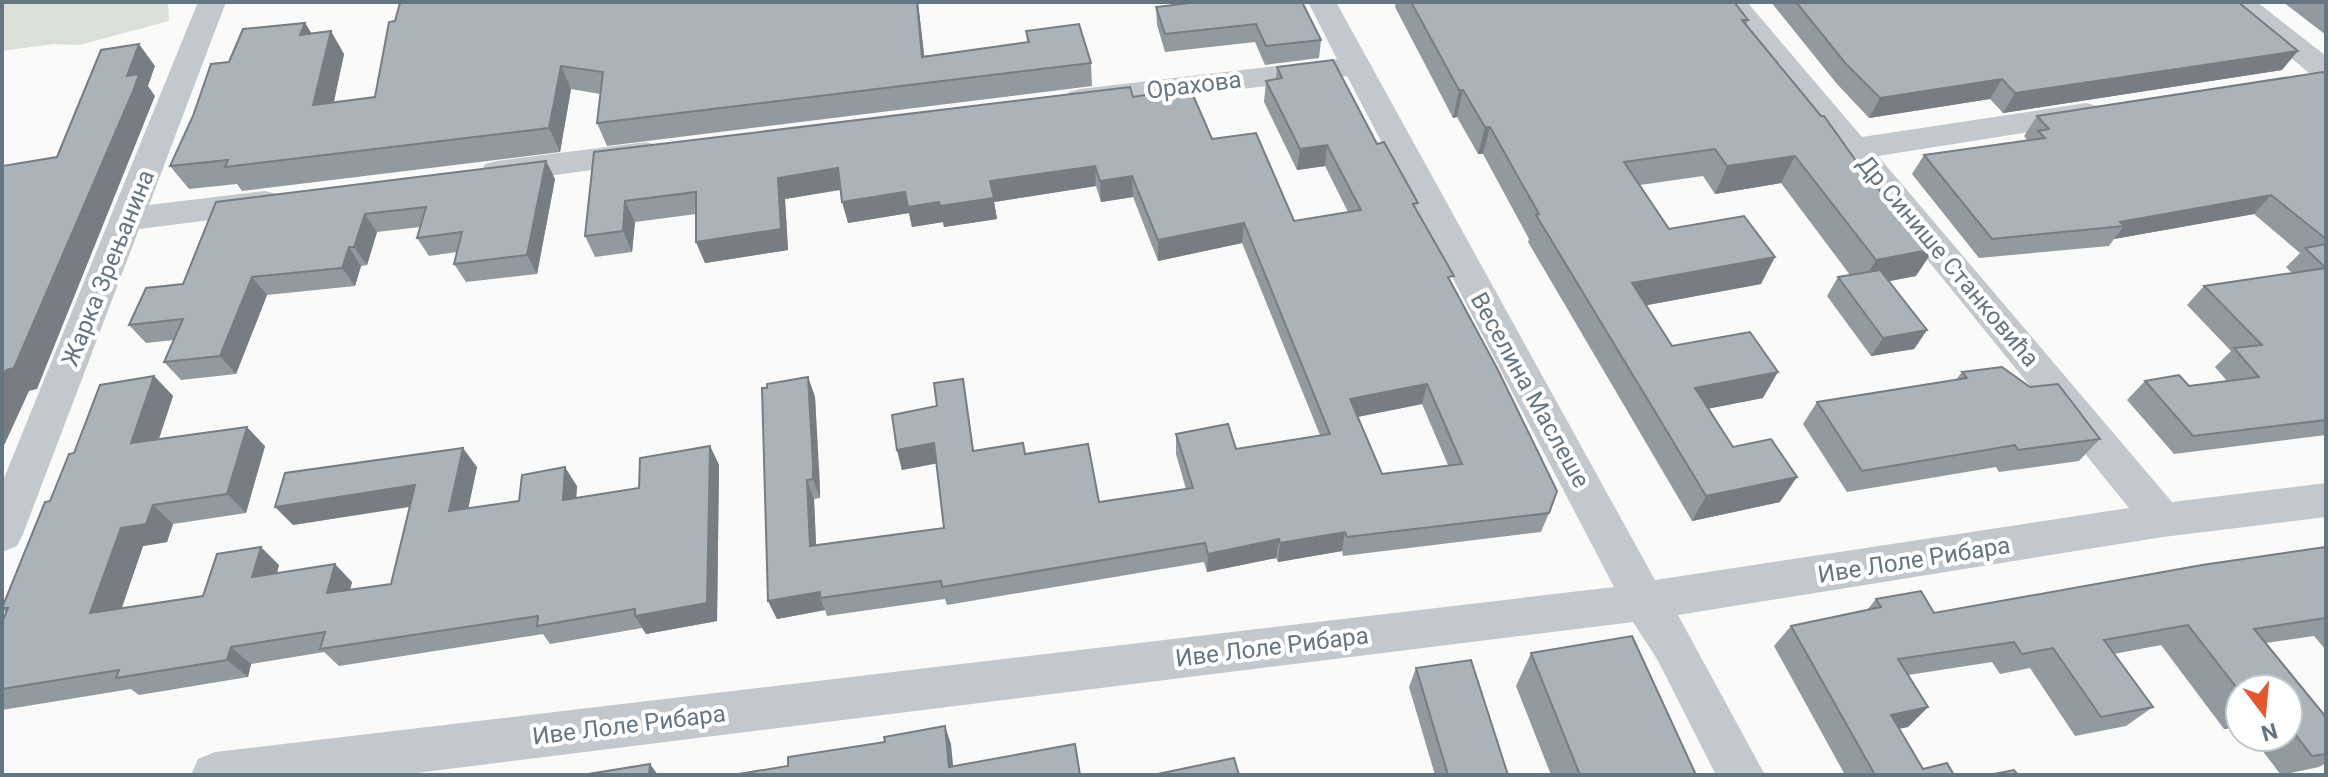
<svg xmlns="http://www.w3.org/2000/svg" width="2328" height="777" viewBox="0 0 2328 777" font-family="Roboto,sans-serif">
  <style>
    .green { fill: #dadfd7 }
    .lines { fill: none; stroke-linecap: round; stroke-linejoin: round }
    .minor { fill: #c3c8cc; fill-rule: evenodd }
    .wall { fill: #929a9f; fill-rule: evenodd }
    .shaded-wall { fill: #777d82 }
    .building { fill: #aab3b9; stroke: #777d82; stroke-width: 2; fill-rule: evenodd }
    .labels { text-anchor: middle; dominant-baseline: central; stroke-width: 8; stroke-linejoin: round; paint-order: stroke }
    .street-label { font-size: 24px; fill: #657683; stroke: #fff }
  </style>
  <rect width="100%" height="100%" fill="#fafaf8"/>
  <path class="green" d="M2,2H168L169,21L79,45L53,44L2,51Z"/>
  <g class="lines">
    <g class="minor">
      <path d="M198,2H226L149,205L265,191L277,194L282,202L277,210L265,213L139,229L23,534L17,546L2,552V483Z"/>
      <path d="M1308,2H1336L1655,580L2129,508L1718,2H1747L1862,137L2086,103L2097,106L2102,113L2097,120L2086,123L1878,156L2172,502L2326,483V517L2163,537L1678,615L1765,775H1716L1657,659L1633,622L400,775H191L198,759L215,752L1614,587L1347,76L1080,109L1069,106L1064,99L1069,92L1080,89L1337,59Z"/>
      <path d="M2225,2H2257L2326,56V80L2315,78Z"/>
      <path d="M646,142L657,145L662,153L657,161L497,183L485,180L481,172L485,164L497,161Z"/>
    </g>
  </g>
  <g class="wall">
    <path d="M409,2H918L924,56L1027,43L1026,31L1091,63L1092,86L607,146L597,123L600,94L571,89L560,152L242,191L237,184L189,189L170,166L305,23L312,34L344,54L334,102L375,97L395,21Z"/>
    <path d="M1198,2L1321,40L1319,58L1265,65L1255,42L1165,52L1157,25L1156,7Z"/>
    <path d="M1396,2H1734L1748,20L1746,25L1916,276L1889,281L1927,330L1914,349L1871,356L1827,296L1838,277L1850,275L1781,183L1715,194L1703,176L1640,185L1669,229L1761,284L1646,305L1672,346L1763,398L1709,408L1733,447L1780,502L1692,521L1528,242L1529,239L1483,154H1478L1457,117L1453,118L1395,7Z"/>
    <path d="M1771,2H2238L2282,70L2003,113L1990,99L1869,118L1837,84Z"/>
    <path d="M2283,2H2326V35Z"/>
    <path d="M1277,67L1377,144L1417,211L1452,284L1549,513L1541,532L1343,556L1342,551L1278,562L1276,558L1207,572L1204,562L947,605L945,599L827,616L825,610L777,619L768,601L808,377L815,397L820,483V498L814,499L816,545L944,528L936,463L902,470L897,450L963,379L974,451L1025,454L1099,502L1186,489L1176,454V434L1236,449L1320,435L1242,243L1158,261L1133,197L1101,202L1096,186L994,202L997,219L944,227L943,222L912,227L909,213L848,223L841,190L785,199L788,250L705,263L696,242V214L635,222L632,252L595,257L585,236L594,152L1133,97L1212,139L1294,221L1348,212L1325,166L1297,170L1264,102L1266,81L1276,79ZM1422,404L1448,465L1382,474L1358,417Z"/>
    <path d="M2326,74V435L2174,454L2127,400L2145,381L2189,386L2227,381L2215,367L2231,351L2187,305L2204,286L2292,273L2286,267L2300,253L2254,214L2114,239L2109,246L1979,258L1912,174L1924,155L2028,141L2024,136L2037,116Z"/>
    <path d="M546,161L555,179L537,274L466,282L454,264L457,252L429,256L417,238L420,227L377,232L367,265L361,266L355,286L267,295L236,374L181,380L164,362L174,340L146,343L129,325L183,284L216,202Z"/>
    <path d="M1962,372L2100,439L2079,461L1999,472L1996,467L1847,492L1803,424L1817,402L1956,380Z"/>
    <path d="M154,376L173,396L159,439L265,446L246,513L173,524L167,542L143,546L121,609L203,596L279,565L277,573L352,582L350,590L391,584L410,507L293,525L477,467L468,508L519,501L577,486L576,498L639,488L710,446L719,465L717,621L646,634L642,628L550,644L543,634L339,666L324,652L251,664L248,677L139,695L131,689L2,710V622L6,612L2,610L50,501L74,453Z"/>
    <path d="M2326,547V650L2314,636L2266,643L2326,717V763L2319,767L2281,775L2252,737H2288V689H2240V726L2224,729L2161,645L2114,654L2153,707L2126,726L2075,736L2030,668L2000,674L1992,662L1908,675L1928,707L1908,727L1899,728L1923,769L1954,775H1845L1774,646L1791,626L1867,610L1876,599L1934,613Z"/>
    <path d="M1531,653L1696,775H1551L1516,686Z"/>
    <path d="M1416,668L1508,775H1435L1409,687Z"/>
  </g>
  <g class="shaded-wall">
    <path d="M917,2H918L927,80L922,57Z"/>
    <path d="M305,23L319,46L300,35Z"/>
    <path d="M331,31L344,54L328,128L313,105Z"/>
    <path d="M139,44L155,66L148,86L155,96L37,389L29,391L2,450V378Z"/>
    <path d="M2298,51L2282,70L2003,113L2015,93Z"/>
    <path d="M561,66L571,89L560,152L549,128Z"/>
    <path d="M2002,79L1990,99L1869,118L1880,98Z"/>
    <path d="M1459,90H1463L1457,117L1453,118Z"/>
    <path d="M1485,127H1490L1483,154H1478Z"/>
    <path d="M1327,145L1325,166L1297,170L1300,149Z"/>
    <path d="M1795,156L1781,183L1715,194L1727,166Z"/>
    <path d="M546,161L555,179L537,274L527,255Z"/>
    <path d="M1095,166L1096,186L994,202L997,219L944,227L943,222L912,227L909,213L848,223L842,202L905,192Z"/>
    <path d="M838,168L843,189L785,199L788,250L705,263L696,242L778,178Z"/>
    <path d="M1132,176L1133,197L1101,202L1100,181Z"/>
    <path d="M2271,195L2254,214L2114,239L2124,226L2120,222Z"/>
    <path d="M625,201L635,222L632,252L623,231Z"/>
    <path d="M365,214L377,232L367,265L354,247Z"/>
    <path d="M1244,223L1242,243L1158,261V240Z"/>
    <path d="M349,247L361,266L355,286L342,268Z"/>
    <path d="M1934,249L1916,276L1859,287L1876,260Z"/>
    <path d="M1775,257L1761,284L1621,310L1632,283Z"/>
    <path d="M252,277L267,295L236,374L220,356Z"/>
    <path d="M1927,330L1914,349L1871,356L1883,338Z"/>
    <path d="M1778,372L1763,398L1682,414L1695,388Z"/>
    <path d="M154,376L173,396L151,462L131,443Z"/>
    <path d="M808,377L815,397L820,498L813,479Z"/>
    <path d="M1427,384L1422,404L1346,419L1350,399Z"/>
    <path d="M247,427L265,446L246,513L227,494Z"/>
    <path d="M934,443L939,463L902,470L897,450Z"/>
    <path d="M710,446L719,465L717,621L646,634L635,616Z"/>
    <path d="M463,448L477,467L464,529L449,511Z"/>
    <path d="M565,467L577,486L575,519L563,500Z"/>
    <path d="M1797,477L1780,502L1692,521L1706,496Z"/>
    <path d="M807,480L814,499L817,565L810,546Z"/>
    <path d="M415,485L430,503L293,525L275,507Z"/>
    <path d="M153,505L173,524L167,542L143,546L114,631L90,613L121,528Z"/>
    <path d="M1345,532L1342,551L1278,562L1280,543Z"/>
    <path d="M1279,539L1276,558L1207,572L1208,554Z"/>
    <path d="M261,547L279,565L271,594L252,577Z"/>
    <path d="M335,564L352,582L345,611L327,593Z"/>
    <path d="M820,592V598L825,610L777,619L768,601Z"/>
    <path d="M231,647L251,664L248,677L227,660Z"/>
    <path d="M1928,707L1908,727L1871,735L1891,715Z"/>
    <path d="M2240,719V726L2224,729Z"/>
    <path d="M945,726L951,744L954,775L949,767Z"/>
    <path d="M650,764L658,775H649Z"/>
  </g>
  <g class="building">
    <path d="M409,2H917L922,57L1029,42L1026,31L1079,24L1091,63L597,123L603,72L561,66L549,128L225,167L228,160L170,166L193,116L211,64L229,62L243,29L305,23L300,35L331,31L313,105L375,97L389,22L395,21L400,3Z"/>
    <path d="M1198,2H1302L1321,40L1266,46L1256,24L1165,34L1156,7Z"/>
    <path d="M1411,2H1734L1748,20H1742L1821,116H1824L1869,179L1934,249L1876,260L1795,156L1727,166L1715,149L1624,162L1669,229L1744,216L1775,257L1632,283L1672,346L1750,332L1778,372L1695,388L1733,447L1771,439L1797,477L1706,496L1536,215L1539,214L1490,127H1485L1463,90H1459Z"/>
    <path d="M1796,2H2238L2298,51L2015,93L2002,79L1880,98L1846,64Z"/>
    <path d="M139,44L127,76L139,74L134,89L14,368L6,370L2,378V166L57,157L101,50Z"/>
    <path d="M1333,60L1377,144L1384,142L1418,203L1413,204L1454,276L1448,277L1498,370L1557,491L1549,513L1347,537L1345,532L1280,543L1279,539L1208,554L1205,543L942,587L941,581L820,598V592L768,601L762,388H767V384L808,377L813,464V479L807,480L810,546L944,528L934,443L897,450L892,415L937,406L934,383L963,379L973,451L1023,443L1025,454L1088,444L1099,502L1193,488L1176,434L1228,424L1236,449L1330,434L1244,223L1158,240L1132,176L1100,181L1095,166L990,181L994,198L940,206L939,202L908,207L905,192L842,202L838,168L778,178L781,229L696,242V192L625,201L623,231L585,236L594,152L1130,87L1133,97L1190,88L1212,139L1256,133L1294,221L1361,210L1327,145L1300,149L1266,81L1282,78L1277,67ZM1427,384L1462,464L1382,474L1350,399Z"/>
    <path d="M2323,72L2326,74V239L2271,195L2120,222L2124,226L1992,239L1924,155L2045,138L2038,131L2049,129L2037,116Z"/>
    <path d="M546,161L527,255L454,264L462,232L417,238L426,207L365,214L354,247H349L342,268L252,277L220,356L164,362L183,319L129,325L146,288L183,284L216,202Z"/>
    <path d="M2326,244V268L2305,248Z"/>
    <path d="M2326,268V420L2193,436L2145,381L2179,375L2189,386L2259,377L2234,348L2262,345L2204,286Z"/>
    <path d="M1880,270L1927,330L1883,338L1838,277Z"/>
    <path d="M2002,367L2030,387L2058,384L2100,439L2018,450L2015,445L1862,471L1817,402L1967,378L1962,372Z"/>
    <path d="M154,376L131,443L247,427L227,494L153,505L146,524L121,528L90,613L203,596L217,554L261,547L252,577L335,564L327,593L391,584L415,485L275,507L285,473L463,448L449,511L519,501L522,475L565,467L563,500L639,488L640,458L710,446L707,603L635,616V609L537,626L538,616L320,649L325,632L231,647L227,660L116,678L119,670L2,689V622L8,608H2L45,502L50,501L69,454L74,453L100,385Z"/>
    <path d="M2326,547V618L2254,629L2326,717V754L2312,756L2288,725V689H2240V692L2188,625L2104,640L2153,707L2101,717L2053,648L2022,654L2014,642L1898,659L1928,707L1891,715L1923,769L1947,763L1954,775H1875L1791,626L1881,607L1876,599L1921,591L1934,613L2202,565Z"/>
    <path d="M1632,636L1696,775H1580L1531,653Z"/>
    <path d="M1471,660L1508,775H1448L1416,668Z"/>
    <path d="M945,726L949,767L1075,744L1080,775H732L788,766V757L885,742L884,737Z"/>
    <path d="M1234,758L1239,775H1153Z"/>
    <path d="M650,764L649,775H582Z"/>
    <path d="M2014,770L2018,775H1989Z"/>
  </g>
  <g class="labels">
    <g class="street-label">
      <text transform="translate(1194 85) rotate(-7)">Орахова</text>
      <text transform="translate(1948 261) rotate(50)">Др Синише Станковића</text>
      <text transform="translate(108 268) rotate(-68)">Жарка Зрењанина</text>
      <text transform="translate(1530 390) rotate(61)">Веселина Маслеше</text>
      <text transform="translate(1914 560) rotate(-9)">Иве Лоле Рибара</text>
      <text transform="translate(1272 647) rotate(-7)">Иве Лоле Рибара</text>
      <text transform="translate(629 725) rotate(-7)">Иве Лоле Рибара</text>
    </g>
  </g>
  <rect width="2328" height="777" fill="none" stroke="#657683" stroke-width="8"/>
  <g transform="translate(2264 713) rotate(164)"><circle r="38" fill="#ffffff" stroke="#c1c8cd" stroke-width="2"/>
  <path d="M0-6L14 30L0 20L-14 30Z" fill="#e4572e"/>
  <text y="-12" font-size="22" font-weight="bold" text-anchor="middle" fill="#657683">N</text>
  </g>
</svg>
